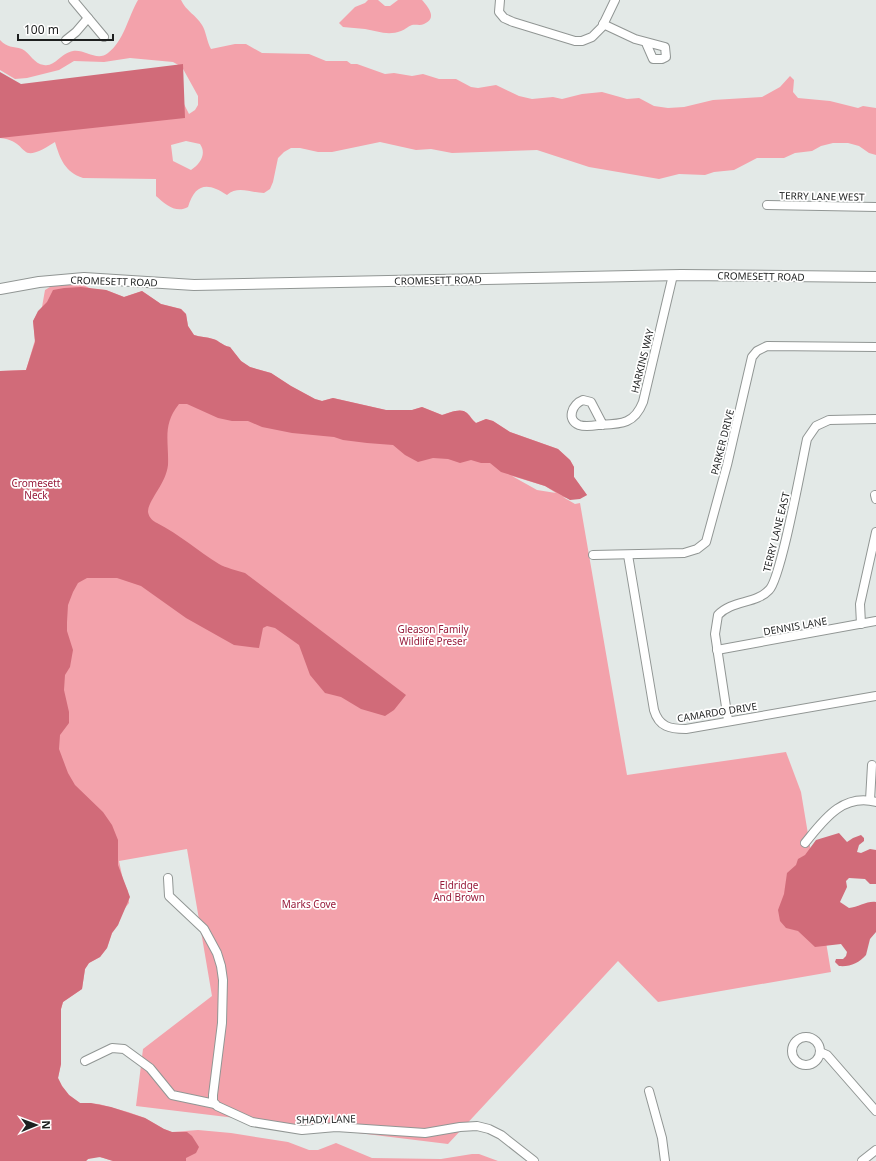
<svg xmlns="http://www.w3.org/2000/svg" width="876" height="1161" viewBox="0 0 876 1161" font-family="'Noto Sans',sans-serif">
  <style>
    .green { fill: #f3a2ab; fill-rule: evenodd }
    .water { fill: #d16b79 }
    .lines { fill: none; stroke-linecap: round; stroke-linejoin: round }
    .minor-casing { stroke: #919694; stroke-width: 10 }
    .tertiary-casing { stroke: #919694; stroke-width: 12 }
    .minor { stroke: #fff; stroke-width: 8 }
    .tertiary { stroke: #fff; stroke-width: 10 }
    .labels { text-anchor: middle; dominant-baseline: central; stroke-width: 3.5; stroke-linejoin: round; paint-order: stroke }
    .street-label { font-size: 10px; fill: #1d1f1f; stroke: #fff }
    .park-label { font-size: 10px; fill: #971a3a; stroke: #fff }
  </style>
  <rect width="100%" height="100%" fill="#e3e9e7"/>
  <g class="green">
    <path d="M138,0H181C186,11 196,15 202,25C206,31 207,42 211,49L235,44H246L262,53L309,54L326,61H347L351,64H357L385,74L394,73L412,76L423,74L439,79H456L471,87L478,88L496,85L519,96L532,99L553,97L562,99L582,94L602,92L627,99L639,98L654,106L668,108L684,107L713,100L762,97L780,87L790,76L794,80L793,92L798,98L830,101L858,108L863,106L876,108V155L869,153L859,146L848,143H833L821,146L812,151L795,153L784,158H757L734,170L714,172L705,175L679,174L659,179L589,167L537,150L452,153L431,149L416,150L380,142L332,152H318L300,148H291L284,152L278,158L273,182L270,189L264,193C251,193 238,185 227,195C208,182 195,183 188,207C176,214 165,204 156,196V179L83,178C65,172 60,159 55,142C15,168 32,141 0,138V127L183,102L189,114L195,110L198,105V96L182,67L173,62L130,58L104,62L74,61L59,70L27,78L15,79L0,70V40C7,48 13,46 22,49C30,53 34,64 44,65C55,67 61,53 73,51C85,49 97,62 108,53C124,41 128,17 138,0ZM186,141L200,144C207,154 200,164 191,170L173,161L171,145Z"/>
    <path d="M368,0H378L385,6H390L398,0H422C428,7 438,18 424,24C420,26 416,24 412,25C408,26 405,30 401,31C388,36 377,31 365,29C358,28 350,28 343,27L339,23L355,7L365,3Z"/>
    <path d="M74,280L91,289L106,290L124,297L142,291L161,304L181,309L186,314L188,326L194,335C200,337 207,337 213,339C220,341 221,345 230,347L241,361L250,367L271,373L291,386L315,399L322,401L333,398L386,410H412L422,407L442,415C449,413 461,407 467,413C471,416 472,420 476,423L486,419L493,421L510,432L558,449L570,460L574,467V477L587,495C578,500 572,500 563,497L575,504L580,503L627,775L786,752L801,792L831,972L658,1002L618,961L448,1144L136,1106L143,1049L212,996L187,849L119,861L123,880L128,891L129,903L122,912L118,925L112,933L107,948L100,957L89,963L85,969L82,989L63,1002L61,1009V1064L58,1078L62,1086L69,1095L80,1103L99,1104L128,1112L145,1118L164,1129L172,1132L198,1130L231,1133L288,1142L309,1150H318L336,1143L372,1158L441,1159L472,1154H479L498,1161H113C104,1158 93,1153 86,1161H0V831L27,377L0,371L26,370L35,340L33,321L42,307L45,290L60,281ZM512,476L545,486L556,493L537,490Z"/>
  </g>
  <g class="water">
    <path d="M183,64L185,118L0,138V72L21,84Z"/>
    <path d="M81,287L106,290L124,297L142,291L161,304L181,309L186,314L188,326L194,335C200,337 207,337 213,339C220,341 221,345 230,347L241,361L250,367L271,373L291,386L315,399L322,401L333,398L386,410H412L422,407L442,415C449,413 461,407 467,413C471,417 472,420 476,423L486,419L493,421L510,432L558,449L570,460L574,467V477L587,495L580,499L570,500L545,486L501,472L490,463H481L471,460L460,463L448,459L433,458L418,462L405,455L393,445L367,443L343,440L334,437L292,433L262,427L248,421H232L218,418L187,404H179C162,425 169,441 168,465C166,484 148,500 148,512C149,518 153,521 157,523C179,534 198,551 219,564C226,568 236,570 245,573L406,695L394,710L385,716L361,709L341,697L325,693L310,675L299,645L275,628L267,626L263,628L259,648L234,645L186,618L141,586L117,578H87L78,583L73,592L68,605L67,622V631L73,650L70,667L65,675L64,690L69,712V723L60,735L59,749L68,773L75,785L103,812L112,825L118,840V865L130,897L118,925L112,933L107,948L100,957L89,963L85,969L82,989L63,1002L61,1009V1064L58,1078L62,1086L69,1095L80,1103H91L111,1107L145,1118L164,1129L172,1132H187L192,1136L199,1147L196,1153L186,1158V1161H113L100,1157L88,1159L86,1161H0V371L26,370L35,342L33,321L38,311L47,302L53,290L64,288Z"/>
    <path d="M839,833L847,842L853,838L861,835L864,838V841L859,845L857,852L861,853L870,849L876,850V884H870L865,879L849,878L846,881L847,887L840,902L849,908C858,907 869,900 876,902V932L870,939L866,955C859,963 850,967 839,966L835,962L836,959H843L846,956L847,952L841,944L815,947L798,931L786,928L780,921L778,910L784,894L787,873L796,865L798,859L805,855L816,840Z"/>
  </g>
  <g class="lines">
    <g class="minor-casing">
      <g id="minor">
        <path d="M73,0L104,37"/>
        <path d="M500,0L499,12L504,18L513,22L575,41H582L592,37L602,27L615,0"/>
        <path d="M603,24L635,39L665,47L666,57L662,59H653L646,43"/>
        <path d="M66,40L76,32L88,18"/>
        <path d="M767,205L876,207"/>
        <path d="M603,425L591,402L583,400C572,404 566,420 579,425C585,427 592,426 598,425C620,424 634,425 643,402L673,275"/>
        <path d="M875,495L876,499"/>
        <path d="M593,555L684,553L697,549L706,542L727,465L752,357L757,351L767,346L876,347"/>
        <path d="M628,555L654,710C659,727 670,729 686,729L876,696"/>
        <path d="M861,624L860,604L876,532"/>
        <path d="M717,650L876,621"/>
        <path d="M728,720L715,634L718,615C732,600 756,604 769,590C781,579 802,462 807,439L816,426L829,420L876,419"/>
        <path d="M870,800L872,765"/>
        <path d="M805,843C823,821 842,793 876,802"/>
        <path d="M168,878L169,896L204,929L217,953L221,966L223,980L222,1023L213,1095V1102L217,1106L252,1122L302,1130L336,1127L425,1133L460,1127L477,1126L489,1129L501,1135L534,1161"/>
        <circle cx="806" cy="1051" r="14"/>
        <path d="M820,1052L827,1055L876,1111"/>
        <path d="M85,1061L112,1048L124,1049L150,1068L172,1095L215,1104"/>
        <path d="M649,1091L662,1138L665,1161"/>
        <path d="M862,1161L876,1150"/>
      </g>
    </g>
    <g class="tertiary-casing">
      <path id="tertiary" d="M0,289L39,282L84,278L194,285L681,275L876,277"/>
    </g>
    <use href="#minor" class="minor"/>
    <use href="#tertiary" class="tertiary"/>
  </g>
  <g class="labels">
    <g class="street-label">
      <text transform="translate(822 196) rotate(1)">TERRY LANE WEST</text>
      <text transform="translate(761 276) rotate(1)">CROMESETT ROAD</text>
      <text transform="translate(438 280) rotate(-1)">CROMESETT ROAD</text>
      <text transform="translate(114 281) rotate(2)">CROMESETT ROAD</text>
      <text transform="translate(642 361) rotate(-76)">HARKINS WAY</text>
      <text transform="translate(722 442) rotate(-76)">PARKER DRIVE</text>
      <text transform="translate(776 532) rotate(-76)">TERRY LANE EAST</text>
      <text transform="translate(795 626) rotate(-10)">DENNIS LANE</text>
      <text transform="translate(717 712) rotate(-9)">CAMARDO DRIVE</text>
      <text transform="translate(326 1119) rotate(-1)">SHADY LANE</text>
    </g>
    <g class="park-label">
      <text x="36" y="483">Cromesett<tspan x="36" dy="12">Neck</tspan></text>
      <text x="433" y="629">Gleason Family<tspan x="433" dy="12">Wildlife Preser</tspan></text>
      <text x="459" y="885">Eldridge<tspan x="459" dy="12">And Brown</tspan></text>
      <text x="309" y="904">Marks Cove</text>
    </g>
  </g>
  <g transform="translate(36 1125) rotate(89)" stroke="#ffffff" stroke-width="3" paint-order="stroke">
  <path d="M0-3L7 15L0 10L-7 15Z" fill="#1d1f1f"/>
  <text y="-6" font-size="11" font-weight="bold" text-anchor="middle" fill="#1d1f1f">N</text>
  </g>
  <path d="M18 34v6h95v-6" fill="none" stroke="#1d1f1f" stroke-width="2"/>
  <text x="24" y="34" font-size="12" fill="#1d1f1f" stroke="#ffffff" stroke-width="3" paint-order="stroke">100 m</text>
</svg>
